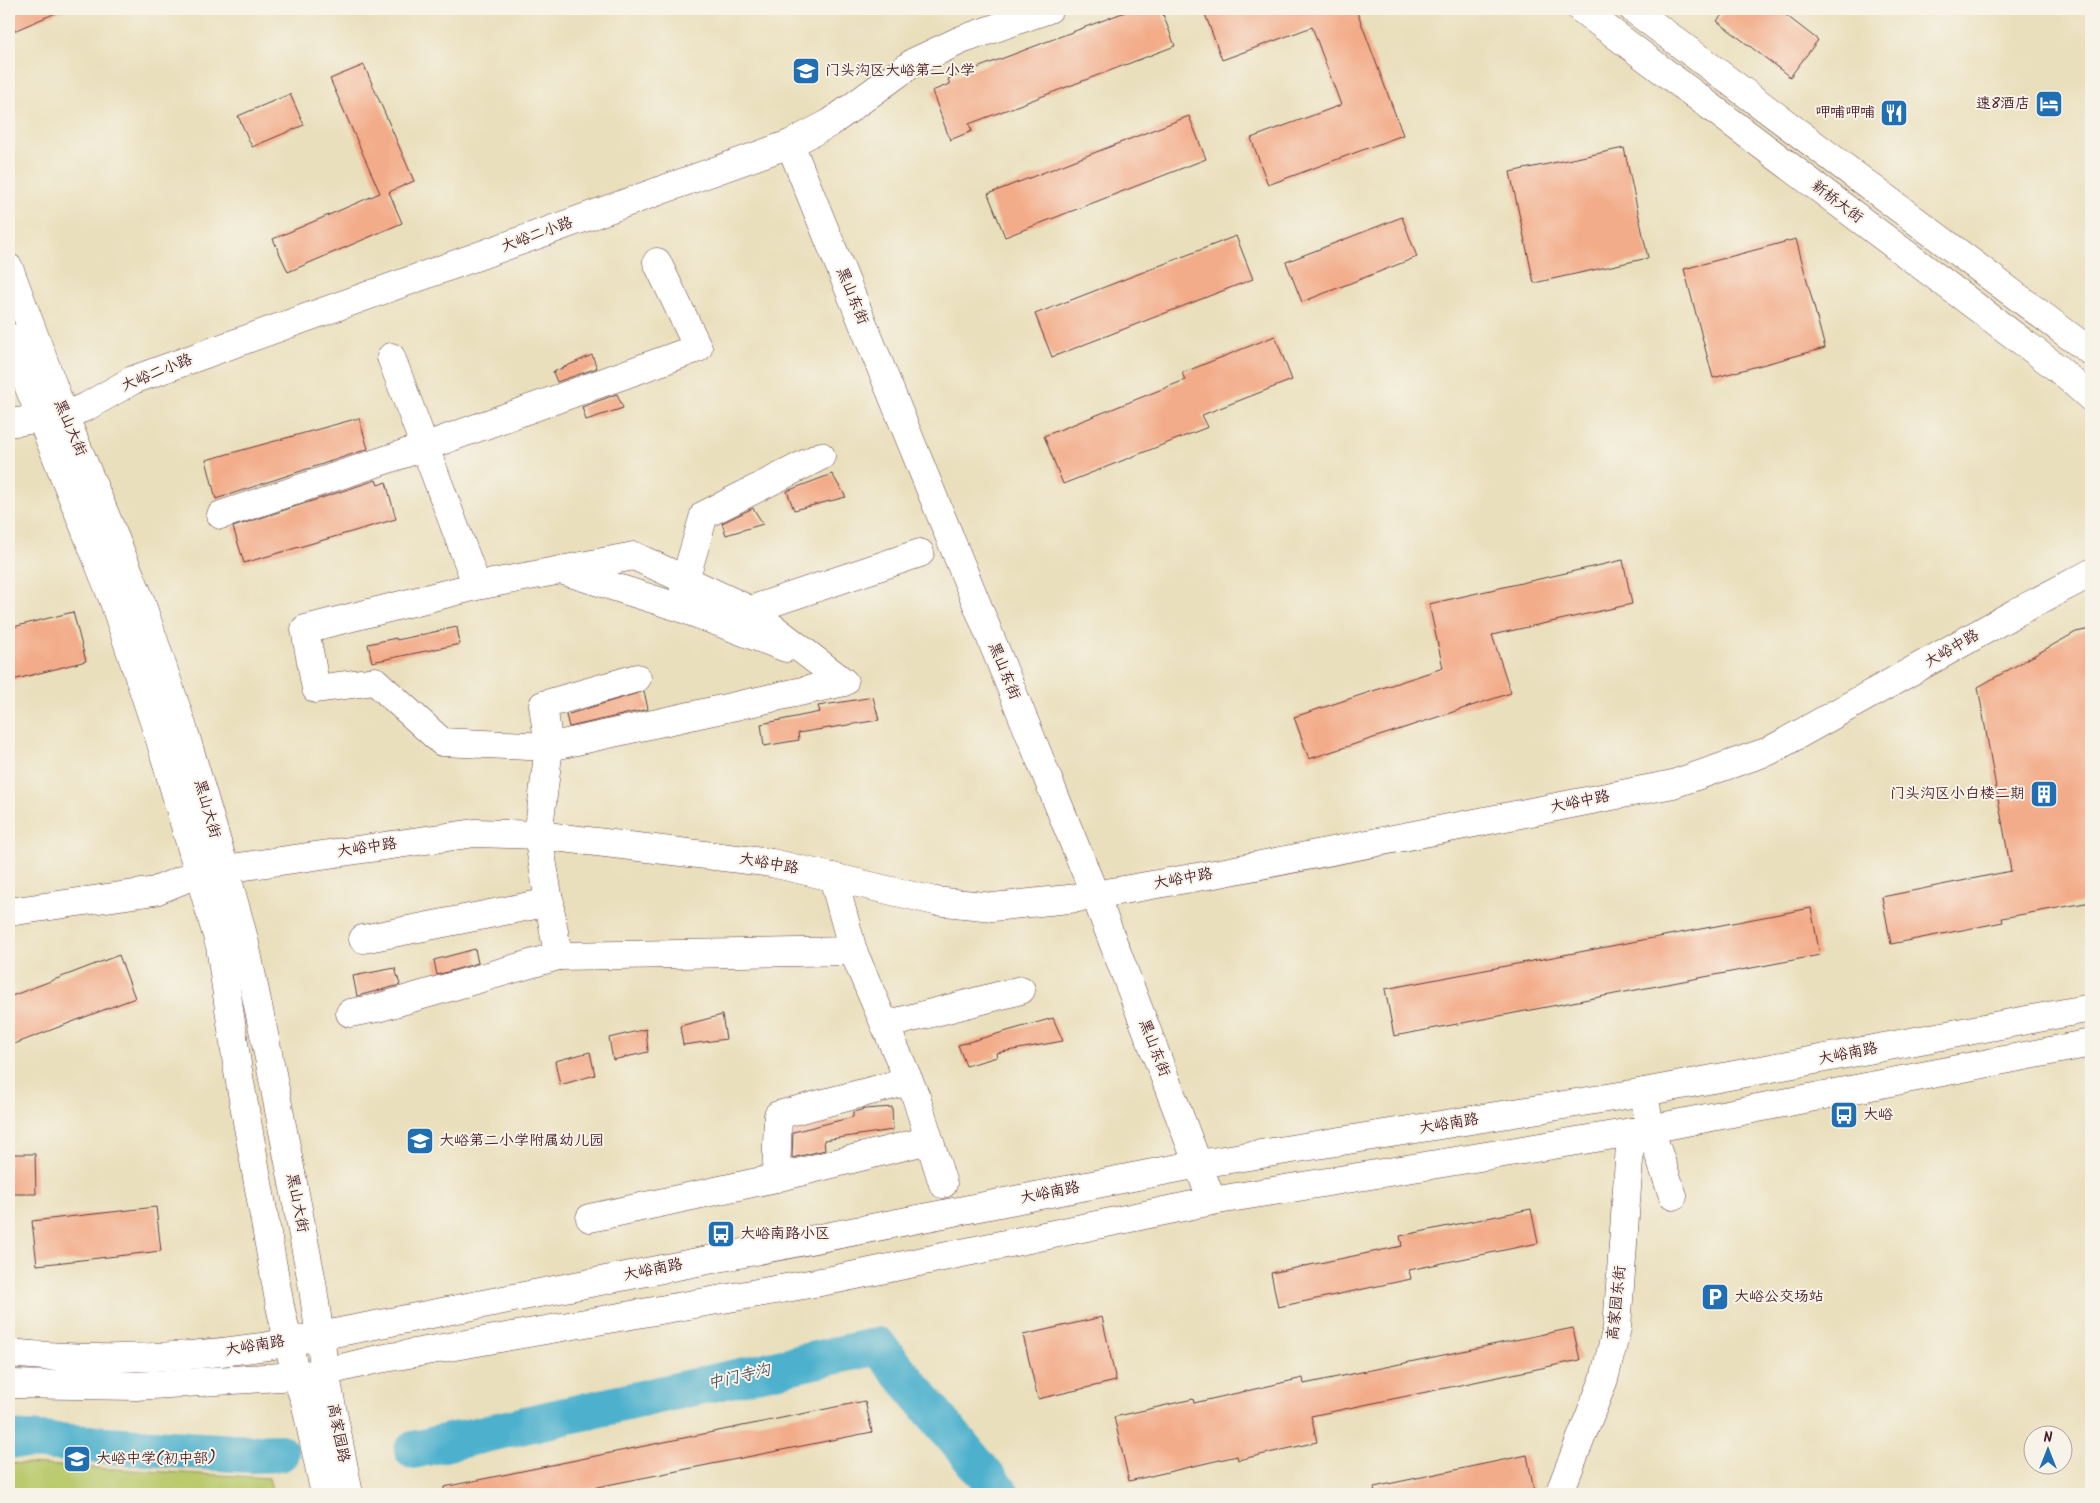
<svg xmlns="http://www.w3.org/2000/svg" width="2100" height="1503" viewBox="0 0 2100 1503" font-family="Kalam,'LXGW WenKai TC',sans-serif">
  <style>
    .green { fill: #baca6d; stroke: #82744c }
    .lines { fill: none; stroke-linecap: round; stroke-linejoin: round }
    .river { stroke: #4eb1cd; stroke-width: 38 }
    .building { fill: #f3ac89 }
    .minor-casing { stroke: #623c41; stroke-width: 29 }
    .major-casing { stroke: #623c41; stroke-width: 29 }
    .minor { stroke: #fff; stroke-width: 28 }
    .major { stroke: #fff; stroke-width: 28 }
    .labels { text-anchor: middle; dominant-baseline: central; stroke-width: 4; stroke-linejoin: round; paint-order: stroke }
    .poi-label { font-size: 15px; fill: #4a1f2b; stroke: #f7f3e8; text-anchor: start }
    .street-label { font-size: 15px; fill: #4a1f2b; stroke: #f7f3e8 }
    .water-label { font-size: 16px; font-style: italic; fill: #4b5264; stroke: #f7f3e8 }
  </style>
  <rect width="100%" height="100%" fill="#f7f3e8"/>
  <filter id="ink" filterUnits="userSpaceOnUse"><feTurbulence type="fractalNoise" baseFrequency=".02" numOctaves="2"/><feDisplacementMap in="SourceGraphic" scale="10" xChannelSelector="R" yChannelSelector="G"/><feConvolveMatrix kernelMatrix="1 2 1 2 8 2 1 2 1" color-interpolation-filters="sRGB"/></filter>
  <filter id="wash" filterUnits="userSpaceOnUse"><feTurbulence type="fractalNoise" baseFrequency=".0096" numOctaves="4" result="noise"/><feDisplacementMap in="SourceGraphic" scale="20" xChannelSelector="R" yChannelSelector="G"/><feGaussianBlur stdDeviation="1.12" result="paint"/><feColorMatrix in="noise" values="0 0 0 0 0 0 0 0 0 0 0 0 0 0 0 0 0 1.4 0 .05"/><feComposite in="paint" operator="in"/></filter>
  <g filter="url(#wash)">
    <rect width="100%" height="100%" fill="#eadfbc"/>
    <path class="green" d="M9,1463L269,1478L273,1494H9Z"/>
    <g class="lines">
      <g class="river">
        <path d="M9,1439L252,1454L280,1453"/>
        <path d="M413,1450L878,1346L1001,1494"/>
      </g>
    </g>
    <g id="blocks">
      <g class="building">
        <path d="M9,9H65L9,33Z"/>
        <path d="M1133,9H1161L1175,46L969,124L972,131L950,140L932,91L950,84L948,79Z"/>
        <path d="M1220,9H1356L1403,135L1268,185L1251,138L1341,105L1312,27L1222,60L1205,14Z"/>
        <path d="M1727,9H1778L1818,40L1790,77L1717,21Z"/>
        <path d="M364,65L414,181L389,192L402,223L288,272L273,239L380,193L330,79Z"/>
        <path d="M290,94L304,125L252,147L238,116Z"/>
        <path d="M1189,116L1206,159L1005,237L988,194Z"/>
        <path d="M1624,148L1648,258L1534,283L1510,172Z"/>
        <path d="M1402,217L1417,257L1302,302L1286,262Z"/>
        <path d="M1236,236L1253,279L1052,357L1035,314Z"/>
        <path d="M1796,239L1825,348L1713,378L1684,269Z"/>
        <path d="M1275,336L1292,380L1202,415L1208,427L1063,484L1044,436L1185,380L1182,373Z"/>
        <path d="M592,355L597,368L557,382L553,372Z"/>
        <path d="M617,394L623,408L586,420L582,407Z"/>
        <path d="M359,418L368,449L216,499L206,460Z"/>
        <path d="M832,474L846,497L794,510L787,491Z"/>
        <path d="M376,480L378,485L386,482L396,519L244,563L233,527Z"/>
        <path d="M753,508L763,524L726,535L722,523Z"/>
        <path d="M1623,560L1632,604L1492,635L1511,693L1309,759L1294,717L1443,668L1429,604Z"/>
        <path d="M73,612L86,661L9,681V628Z"/>
        <path d="M457,627L460,644L372,662L368,644L396,638L397,640Z"/>
        <path d="M2091,629V902L2002,918L2003,922L1891,944L1882,897L2011,871L1978,687L2076,632Z"/>
        <path d="M644,691L648,709L569,727L566,715Z"/>
        <path d="M873,697L879,720L798,733L799,740L764,746L761,724L820,712L818,706Z"/>
        <path d="M1811,908L1820,955L1394,1036L1385,989Z"/>
        <path d="M475,949L478,963L437,975L434,960Z"/>
        <path d="M119,955L135,998L9,1046V997Z"/>
        <path d="M395,968L400,985L357,996L353,976Z"/>
        <path d="M722,1015L726,1039L683,1045L680,1026Z"/>
        <path d="M1053,1018L1063,1041L996,1053L997,1057L966,1066L958,1045Z"/>
        <path d="M646,1029L648,1052L613,1060L609,1038Z"/>
        <path d="M590,1052L595,1075L560,1085L555,1061Z"/>
        <path d="M892,1107L893,1130L824,1140L825,1150L792,1158L793,1132L853,1117V1112L865,1109Z"/>
        <path d="M9,1154H35L36,1194H9Z"/>
        <path d="M156,1207L161,1251L37,1265L32,1221Z"/>
        <path d="M1531,1209L1538,1243L1409,1270L1411,1279L1278,1307L1271,1273L1402,1246L1400,1236Z"/>
        <path d="M1102,1317L1116,1381L1038,1399L1023,1335Z"/>
        <path d="M1573,1328L1580,1360L1311,1416L1317,1442L1238,1460L1237,1456L1129,1481L1114,1417L1193,1399L1194,1403L1303,1378L1304,1384Z"/>
        <path d="M865,1401L872,1432L562,1494H444V1487Z"/>
        <path d="M1527,1455L1534,1491L1520,1494H1375L1374,1487Z"/>
      </g>
    </g>
  </g>
  <g filter="url(#ink)">
    <use href="#blocks" fill-opacity="0" stroke="#623c41" stroke-width="1"/>
    <g class="lines">
      <g class="minor-casing">
        <g id="minor">
          <path d="M790,144L1095,895L1212,1201"/>
          <path d="M391,357L477,586L305,629L316,689L375,681L442,742L549,747L844,682L750,610L634,556L477,586"/>
          <path d="M9,423L64,415L86,407L133,380L790,144L830,123L914,62L961,40L1049,9"/>
          <path d="M221,515L424,447L698,348L657,262"/>
          <path d="M564,571L681,608L786,648"/>
          <path d="M683,597L685,580L704,515L821,456"/>
          <path d="M750,610L920,553"/>
          <path d="M225,869L475,833L538,835L772,863L935,901L993,907L1078,898L1220,873L1673,784L1769,751L2017,612L2091,573"/>
          <path d="M833,877L853,951"/>
          <path d="M9,912L155,891L199,873"/>
          <path d="M363,939L550,902"/>
          <path d="M558,956L853,951L916,1097L943,1184"/>
          <path d="M350,1013L377,1008L558,956L538,835L549,747L543,705L637,678"/>
          <path d="M885,1025L1021,990"/>
          <path d="M909,1081L778,1115L776,1178L929,1140"/>
          <path d="M1644,1092L1650,1129L1673,1196"/>
          <path d="M590,1218L776,1178"/>
          <path d="M1559,1494L1604,1379L1617,1328L1631,1132"/>
        </g>
      </g>
      <g class="major-casing">
        <g id="major">
          <path d="M1581,9L2056,367L2091,398"/>
          <path d="M1633,9L2091,352"/>
          <path d="M9,268L64,415L140,599L184,731L225,869L244,939L269,1058L312,1282L325,1372L349,1494"/>
          <path d="M9,337L114,602L160,740L220,946L238,1071L280,1306L296,1376L305,1401L325,1494"/>
          <path d="M9,1353C95,1362 182,1359 268,1346L1199,1164L1644,1092L2091,1008"/>
          <path d="M9,1384L136,1386L296,1376L325,1372L374,1360L832,1280L1212,1201L1650,1129L2091,1043"/>
        </g>
      </g>
      <use href="#minor" class="minor"/>
      <use href="#major" class="major"/>
    </g>
  </g>
  <defs>
    <g id="school-square" transform="scale(1.4375)"><rect x="-9" y="-9" width="18" height="18" rx="4" fill="#1f6fb2" stroke="#f7f3e8"/><path d="M0-5L7-2L0 1L-7-2ZM-4 1L0 2.5L4 1V4Q0 6-4 4Z" fill="#fff"/></g>
    <g id="hotel-square" transform="scale(1.4375)"><rect x="-9" y="-9" width="18" height="18" rx="4" fill="#1f6fb2" stroke="#f7f3e8"/><path d="M-6-4.5h1.5V1H6V5H4.5V3h-9V5H-6ZM-4 0a1.8 1.8 0 1 1 3.6 0ZM.5 0V-2.5h3Q6-2.5 6 0Z" fill="#fff"/></g>
    <g id="restaurant-square" transform="scale(1.4375)"><rect x="-9" y="-9" width="18" height="18" rx="4" fill="#1f6fb2" stroke="#f7f3e8"/><path d="M-5-6h1v4h1v-4h1v4h1v-4h1v5L-1.5 .5V6h-2V.5L-5-1ZM5-6V6H3V1.5H1.5Q1.5-4 5-6Z" fill="#fff"/></g>
    <g id="building-square" transform="scale(1.4375)"><rect x="-9" y="-9" width="18" height="18" rx="4" fill="#1f6fb2" stroke="#f7f3e8"/><path d="M-4-6H4V6H1V3H-1V6H-4ZM-2.5-4.3h1.7v1.8h-1.7ZM.8-4.3h1.7v1.8H.8ZM-2.5-1h1.7V.8h-1.7ZM.8-1h1.7V.8H.8Z" fill="#fff"/></g>
    <g id="bus-square" transform="scale(1.4375)"><rect x="-9" y="-9" width="18" height="18" rx="4" fill="#1f6fb2" stroke="#f7f3e8"/><path d="M-5-6H5V4H4V6H2V4H-2V6H-4V4H-5ZM-3.5-4V0h7V-4ZM-3.5 1.2v1.5H-2V1.2ZM2 1.2v1.5H3.5V1.2Z" fill="#fff"/></g>
    <g id="parking-square" transform="scale(1.4375)"><rect x="-9" y="-9" width="18" height="18" rx="4" fill="#1f6fb2" stroke="#f7f3e8"/><path d="M-3.5-5.5H1a3.5 3.5 0 0 1 0 7H-1V5.5H-3.5ZM-1-3.4V-.6H.8a1.4 1.4 0 0 0 0-2.8Z" fill="#fff"/></g>
  </defs>
  <g fill-rule="evenodd">
    <use href="#school-square" x="806" y="71"/>
    <use href="#hotel-square" x="2049" y="104"/>
    <use href="#restaurant-square" x="1894" y="113"/>
    <use href="#building-square" x="2044" y="794"/>
    <use href="#bus-square" x="1844" y="1115"/>
    <use href="#school-square" x="420" y="1141"/>
    <use href="#bus-square" x="721" y="1234"/>
    <use href="#parking-square" x="1715" y="1297"/>
    <use href="#school-square" x="77" y="1459"/>
  </g>
  <g class="labels">
    <g class="poi-label">
      <text x="825" y="71">门头沟区大峪第二小学</text>
      <text x="2030" y="104" text-anchor="end">速8酒店</text>
      <text x="1875" y="113" text-anchor="end">呷哺呷哺</text>
      <text x="2025" y="794" text-anchor="end">门头沟区小白楼二期</text>
      <text x="1863" y="1115">大峪</text>
      <text x="439" y="1141">大峪第二小学附属幼儿园</text>
      <text x="740" y="1234">大峪南路小区</text>
      <text x="1734" y="1297">大峪公交场站</text>
      <text x="96" y="1459">大峪中学(初中部)</text>
    </g>
    <g class="street-label">
      <text transform="translate(1837 202) rotate(37)">新桥大街</text>
      <text transform="translate(537 235) rotate(-20)">大峪二小路</text>
      <text transform="translate(852 296) rotate(68)">黑山东街</text>
      <text transform="translate(157 373) rotate(-22)">大峪二小路</text>
      <text transform="translate(70 428) rotate(67)">黑山大街</text>
      <text transform="translate(1952 649) rotate(-30)">大峪中路</text>
      <text transform="translate(1004 671) rotate(68)">黑山东街</text>
      <text transform="translate(1580 802) rotate(-11)">大峪中路</text>
      <text transform="translate(207 809) rotate(74)">黑山大街</text>
      <text transform="translate(367 848) rotate(-8)">大峪中路</text>
      <text transform="translate(769 864) rotate(10)">大峪中路</text>
      <text transform="translate(1183 879) rotate(-10)">大峪中路</text>
      <text transform="translate(1154 1048) rotate(69)">黑山东街</text>
      <text transform="translate(1848 1054) rotate(-11)">大峪南路</text>
      <text transform="translate(1449 1124) rotate(-9)">大峪南路</text>
      <text transform="translate(1050 1193) rotate(-11)">大峪南路</text>
      <text transform="translate(297 1203) rotate(79)">黑山大街</text>
      <text transform="translate(653 1270) rotate(-11)">大峪南路</text>
      <text transform="translate(1617 1303) rotate(-84)">高家园东街</text>
      <text transform="translate(255 1346) rotate(-9)">大峪南路</text>
      <text transform="translate(338 1433) rotate(79)">高家园路</text>
    </g>
    <g class="water-label">
      <text transform="translate(739 1377) rotate(-13)">中门寺沟</text>
    </g>
  </g>
  <rect width="2100" height="1503" fill="none" stroke="#f7f3e8" stroke-width="30"/>
  <g transform="translate(2048 1450)"><circle r="24" fill="#f7f3e8" stroke="#b29e9c"/>
  <path d="M0-4L9 19L0 12L-9 19Z" fill="#1f6fb2"/>
  <text y="-8" font-size="14" font-weight="bold" text-anchor="middle" fill="#4a1f2b">N</text>
  </g>
</svg>
